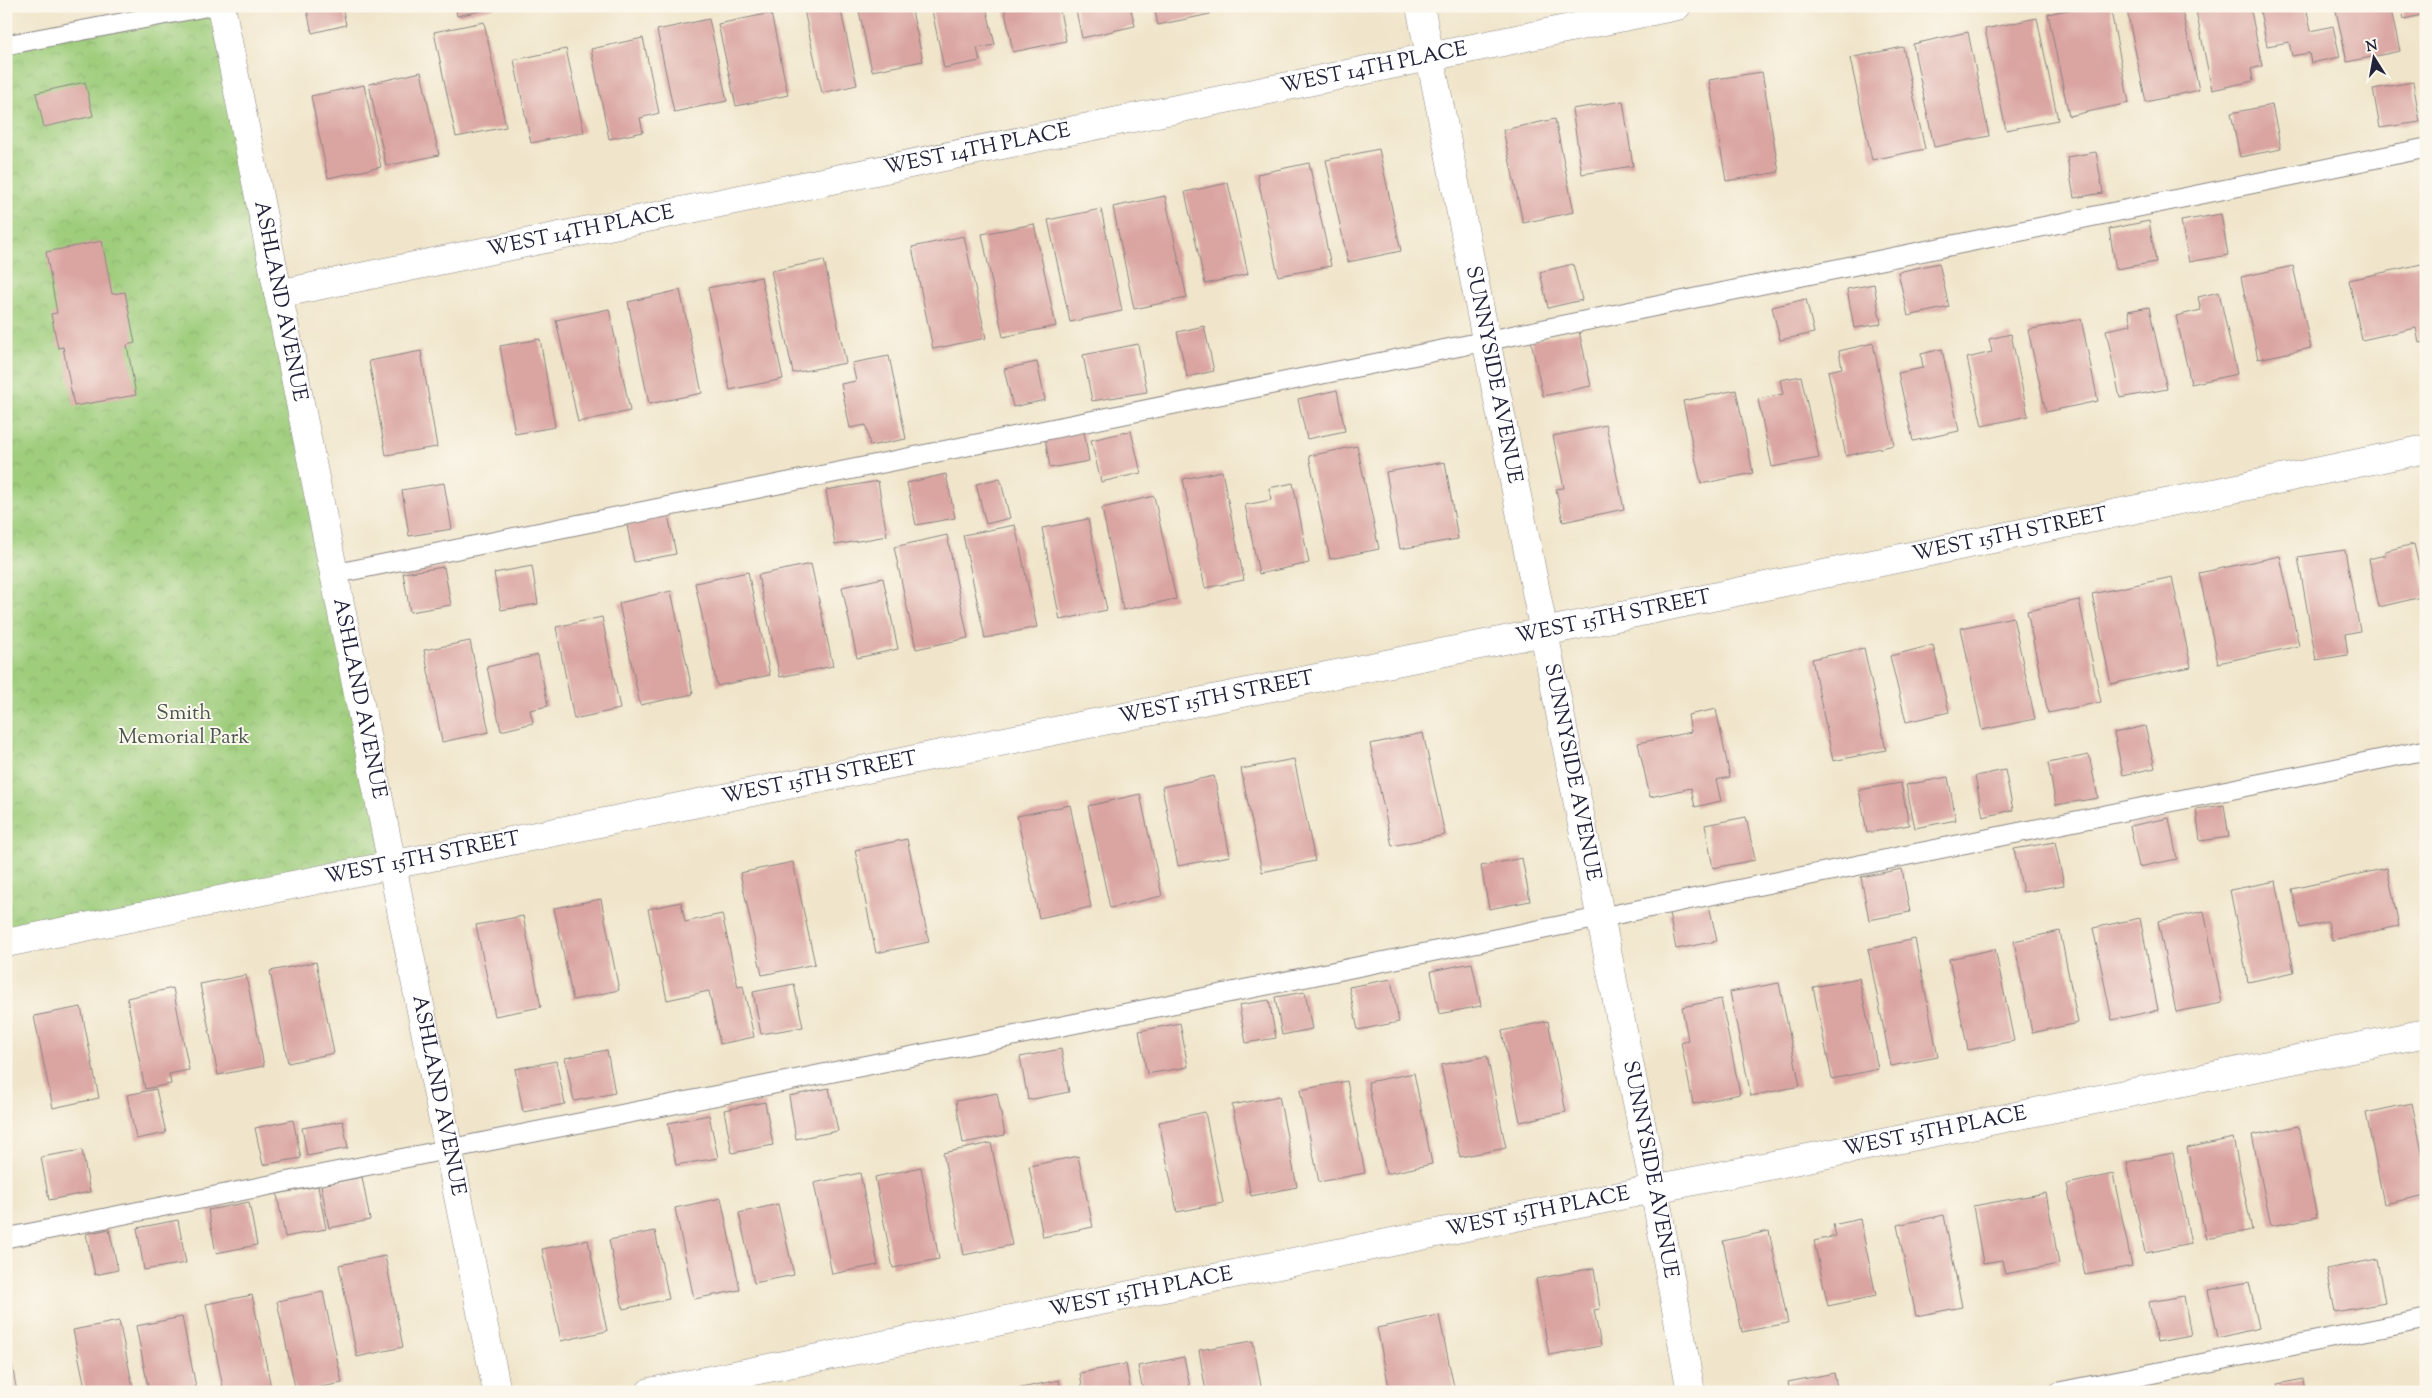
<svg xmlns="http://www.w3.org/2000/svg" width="2432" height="1398" viewBox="0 0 2432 1398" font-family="'Sorts Mill Goudy',serif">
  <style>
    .park { fill: url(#park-crowns); stroke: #60785c }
    .building { fill: #daa4a1 }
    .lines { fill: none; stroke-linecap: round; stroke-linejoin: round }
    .service-casing { stroke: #898482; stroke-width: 21 }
    .minor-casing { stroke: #898482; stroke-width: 29 }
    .service { stroke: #fff; stroke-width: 19 }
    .minor { stroke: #fff; stroke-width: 28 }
    .labels { text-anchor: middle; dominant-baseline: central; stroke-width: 4; stroke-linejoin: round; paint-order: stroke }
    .street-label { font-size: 21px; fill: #22223b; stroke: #fbf7ec }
    .park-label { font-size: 21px; fill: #47554e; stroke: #fbf7ec }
  </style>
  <defs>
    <pattern id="park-crowns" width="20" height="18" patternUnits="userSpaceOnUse" patternTransform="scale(1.25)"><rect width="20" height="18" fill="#9ecd7c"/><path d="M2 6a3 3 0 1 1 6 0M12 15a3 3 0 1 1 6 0" fill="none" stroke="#88b06c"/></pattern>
  </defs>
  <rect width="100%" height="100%" fill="#fbf7ec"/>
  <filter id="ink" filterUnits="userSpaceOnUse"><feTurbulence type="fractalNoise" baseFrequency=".02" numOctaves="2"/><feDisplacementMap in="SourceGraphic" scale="10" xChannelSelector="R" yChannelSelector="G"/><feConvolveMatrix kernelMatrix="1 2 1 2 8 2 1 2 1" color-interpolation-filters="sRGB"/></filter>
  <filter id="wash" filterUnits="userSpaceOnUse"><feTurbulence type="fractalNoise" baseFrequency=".0096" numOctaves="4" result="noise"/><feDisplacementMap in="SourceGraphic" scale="20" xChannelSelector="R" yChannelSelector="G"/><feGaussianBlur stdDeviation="1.12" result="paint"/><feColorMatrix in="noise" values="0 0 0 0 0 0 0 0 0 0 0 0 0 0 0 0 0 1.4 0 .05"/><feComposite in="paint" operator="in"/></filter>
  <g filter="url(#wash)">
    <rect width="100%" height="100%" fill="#f0e5ca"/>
    <path class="park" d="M210,6L392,865L6,943V45Z"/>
    <g id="blocks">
      <g class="building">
        <path d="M306,6H342L346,25L312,33Z"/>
        <path d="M455,6H493L494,8L457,16Z"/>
        <path d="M823,6H840L857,85L822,93L804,10Z"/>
        <path d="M858,6H911L923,61L872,71Z"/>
        <path d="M931,6H986L995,45L977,48L980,61L944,68Z"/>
        <path d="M1004,6H1059L1066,41L1013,52Z"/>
        <path d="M1075,6H1130L1135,26L1082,38Z"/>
        <path d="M1154,6H1209L1210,14L1158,25Z"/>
        <path d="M2086,6H2110L2129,103L2069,116L2048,14Z"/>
        <path d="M2126,6H2181L2199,90L2146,102Z"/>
        <path d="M2195,6H2250L2262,66L2251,69L2253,81L2212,90Z"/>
        <path d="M2259,6H2306L2311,31L2333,26L2340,57L2311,63L2309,53L2292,56L2289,42L2267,46Z"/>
        <path d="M2335,6H2390L2400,51L2347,62Z"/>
        <path d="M2401,6H2426V14L2404,19Z"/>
        <path d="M771,13L788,95L736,106L718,24Z"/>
        <path d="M2037,18L2058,120L2006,130L1985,29Z"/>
        <path d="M709,19L727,101L674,112L657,30Z"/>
        <path d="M484,22L506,127L456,137L434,32Z"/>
        <path d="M1968,32L1989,136L1934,147L1913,44Z"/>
        <path d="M643,38L659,113L640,118L643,132L609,139L591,49Z"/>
        <path d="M1903,47L1925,149L1872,160L1850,58Z"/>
        <path d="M566,49L584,132L531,143L514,60Z"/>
        <path d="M421,72L439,155L386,166L369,84Z"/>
        <path d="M1762,72L1779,172L1726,181L1709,80Z"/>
        <path d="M85,82L93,116L44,127L36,93Z"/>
        <path d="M2413,82L2420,122L2380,128L2373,89Z"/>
        <path d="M364,85L381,167L328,178L311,96Z"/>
        <path d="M1623,101L1633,166L1582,174L1572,109Z"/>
        <path d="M2272,105L2281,149L2240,157L2231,113Z"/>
        <path d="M1555,119L1574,212L1523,223L1503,130Z"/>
        <path d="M1379,149L1401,251L1348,262L1326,160Z"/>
        <path d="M2096,152L2103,193L2074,198L2067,157Z"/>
        <path d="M1309,163L1331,266L1278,276L1257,174Z"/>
        <path d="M1228,183L1248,274L1205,284L1185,192Z"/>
        <path d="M1165,196L1187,298L1134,309L1113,207Z"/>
        <path d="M1101,209L1122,311L1070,322L1048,220Z"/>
        <path d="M2221,214L2228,255L2189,262L2181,221Z"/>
        <path d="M2149,221L2156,262L2116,269L2109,229Z"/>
        <path d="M1034,224L1056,326L1003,337L982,234Z"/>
        <path d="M964,236L986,338L933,349L912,247Z"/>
        <path d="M102,241L112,294L125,292L135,343L127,345L136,395L74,406L63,347L58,348L51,314L57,313L46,252Z"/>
        <path d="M824,260L846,363L793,373L771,271Z"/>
        <path d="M1939,263L1949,307L1908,316L1898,272Z"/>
        <path d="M2426,263V342L2419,343L2416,328L2362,340L2349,280Z"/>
        <path d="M1573,264L1582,300L1548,308L1540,272Z"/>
        <path d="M2293,266L2311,348L2258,359L2241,277Z"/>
        <path d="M761,277L783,379L730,390L708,288Z"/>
        <path d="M1874,284L1881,324L1854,328L1847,289Z"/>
        <path d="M680,290L702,393L649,404L628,302Z"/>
        <path d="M2219,292L2237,374L2191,384L2176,316L2201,310L2198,297Z"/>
        <path d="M1806,299L1814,333L1780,340L1772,307Z"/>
        <path d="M2149,307L2167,389L2120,398L2106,330L2131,325L2128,311Z"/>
        <path d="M609,309L630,411L578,422L556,320Z"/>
        <path d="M2081,319L2098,401L2046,412L2028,330Z"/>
        <path d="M1204,326L1214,371L1187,377L1177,332Z"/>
        <path d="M1579,331L1591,386L1543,396L1531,341Z"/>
        <path d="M2011,334L2028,416L1982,426L1967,358L1992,352L1989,339Z"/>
        <path d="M540,339L555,427L515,434L500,346Z"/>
        <path d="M1873,343L1894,445L1846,456L1828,371L1842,368L1839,351Z"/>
        <path d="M1138,344L1147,392L1092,401L1083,355Z"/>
        <path d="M1942,349L1959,431L1913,441L1898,373L1923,368L1921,354Z"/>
        <path d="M421,351L437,447L386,455L369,361Z"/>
        <path d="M889,356L906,439L870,446L866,425L850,428L841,384L856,381L852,363Z"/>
        <path d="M1037,362L1045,400L1013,407L1004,369Z"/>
        <path d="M1801,376L1819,458L1772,467L1758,399L1783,394L1780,380Z"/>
        <path d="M1337,390L1345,431L1307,439L1298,399Z"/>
        <path d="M1736,390L1753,473L1701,484L1683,401Z"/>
        <path d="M1606,425L1624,509L1563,522L1556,489L1564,488L1553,436Z"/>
        <path d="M1084,431L1089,461L1050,468L1045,437Z"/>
        <path d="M1131,431L1141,473L1101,482L1091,440Z"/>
        <path d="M1357,446L1379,549L1330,559L1309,456Z"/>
        <path d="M1445,462L1458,539L1400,549L1386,472Z"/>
        <path d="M1222,471L1244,580L1205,588L1183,479Z"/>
        <path d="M946,474L955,518L916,525L907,483Z"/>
        <path d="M1000,478L1010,518L986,524L976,484Z"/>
        <path d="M878,481L887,536L835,545L826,490Z"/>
        <path d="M444,483L452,529L409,536L402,490Z"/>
        <path d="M1293,483L1309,563L1259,574L1245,505L1271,500L1269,488Z"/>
        <path d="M1154,496L1176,599L1123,610L1102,508Z"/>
        <path d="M668,515L676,554L634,562L627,525Z"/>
        <path d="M1088,519L1107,610L1060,620L1042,528Z"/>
        <path d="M1015,525L1037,627L985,638L963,535Z"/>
        <path d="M947,535L968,638L916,649L894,547Z"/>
        <path d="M2414,544L2426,596L2379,607L2369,559L2385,555V551Z"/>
        <path d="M2345,550L2360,631L2345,634L2348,655L2316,660L2298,557Z"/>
        <path d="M2280,556L2299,646L2218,663L2199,573Z"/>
        <path d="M811,564L833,666L780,677L758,575Z"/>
        <path d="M532,566L538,604L501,610L494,573Z"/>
        <path d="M444,567L451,605L410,612L403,573Z"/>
        <path d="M748,572L770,675L717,686L695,583Z"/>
        <path d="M2172,577L2191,667L2111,684L2092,594Z"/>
        <path d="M883,578L898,649L857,658L842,587Z"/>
        <path d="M671,591L693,694L640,705L619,603Z"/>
        <path d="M2079,600L2101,702L2048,713L2027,611Z"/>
        <path d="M602,617L620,709L574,719L556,627Z"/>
        <path d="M2013,617L2035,719L1982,730L1961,628Z"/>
        <path d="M470,641L489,732L442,742L424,650Z"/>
        <path d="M1933,645L1949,712L1906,722L1890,656Z"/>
        <path d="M1864,648L1886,750L1833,761L1812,659Z"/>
        <path d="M538,655L548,706L530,710L533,723L501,731L487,667Z"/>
        <path d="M1716,709L1730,777L1716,780L1721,801L1695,807L1691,788L1650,797L1638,743L1691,732L1688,715Z"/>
        <path d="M2145,726L2155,768L2123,775L2114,733Z"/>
        <path d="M1423,733L1445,835L1392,846L1370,744Z"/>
        <path d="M2089,755L2098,798L2056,805L2048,763Z"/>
        <path d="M1294,759L1315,861L1262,872L1241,769Z"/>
        <path d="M2005,770L2013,810L1983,817L1975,776Z"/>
        <path d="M1214,776L1230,856L1178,866L1162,787Z"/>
        <path d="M1948,777L1956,820L1915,828L1906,785Z"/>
        <path d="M1901,783L1909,825L1867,833L1859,790Z"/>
        <path d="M1140,794L1162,896L1110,908L1088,806Z"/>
        <path d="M1070,805L1091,907L1039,918L1017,816Z"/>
        <path d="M2224,805L2229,837L2200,841L2196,809Z"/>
        <path d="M1746,817L1755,860L1713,868L1705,825Z"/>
        <path d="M2169,818L2177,859L2139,867L2130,826Z"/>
        <path d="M907,839L929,942L876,953L855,850Z"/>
        <path d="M2055,842L2064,885L2023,892L2014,849Z"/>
        <path d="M1522,858L1530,901L1489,909L1481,866Z"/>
        <path d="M793,862L815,964L762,975L740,873Z"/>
        <path d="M2387,868L2399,926L2332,940L2328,922L2300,928L2292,889Z"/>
        <path d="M1902,869L1910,912L1869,920L1861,877Z"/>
        <path d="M2276,881L2294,972L2248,982L2230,890Z"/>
        <path d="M601,899L619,990L573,1000L554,908Z"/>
        <path d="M681,902L685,922L722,914L738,987L743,986L754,1037L720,1044L709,991L667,1000L648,909Z"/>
        <path d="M1709,905L1717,941L1676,949L1669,913Z"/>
        <path d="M2204,911L2222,1003L2176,1012L2158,921Z"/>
        <path d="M523,916L541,1007L495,1016L476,925Z"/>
        <path d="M2140,918L2158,1010L2112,1020L2093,928Z"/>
        <path d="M2060,931L2078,1023L2032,1033L2014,941Z"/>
        <path d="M1915,939L1938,1057L1891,1066L1868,949Z"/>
        <path d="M1995,949L2014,1041L1968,1050L1949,959Z"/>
        <path d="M316,962L334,1053L288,1063L270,971Z"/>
        <path d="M1472,963L1481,1006L1439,1014L1431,971Z"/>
        <path d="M246,975L264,1066L218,1075L200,984Z"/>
        <path d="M1859,978L1878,1069L1832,1079L1813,987Z"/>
        <path d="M1391,979L1399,1022L1358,1030L1349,987Z"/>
        <path d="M1779,983L1800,1086L1751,1096L1730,992Z"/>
        <path d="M794,984L803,1027L761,1034L753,992Z"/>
        <path d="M173,988L189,1070L169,1074L171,1084L145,1089L127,998Z"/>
        <path d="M1305,992L1312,1029L1282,1035L1275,997Z"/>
        <path d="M1721,999L1740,1094L1693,1104L1681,1042L1688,1040L1682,1007Z"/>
        <path d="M1269,1000L1276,1038L1246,1043L1239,1005Z"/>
        <path d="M81,1007L99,1098L53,1108L34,1016Z"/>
        <path d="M1548,1021L1566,1112L1520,1122L1502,1031Z"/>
        <path d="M1180,1023L1188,1067L1147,1074L1139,1031Z"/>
        <path d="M1061,1049L1069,1092L1028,1100L1020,1057Z"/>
        <path d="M607,1050L615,1093L574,1101L565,1058Z"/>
        <path d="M1487,1056L1506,1148L1460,1157L1441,1065Z"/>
        <path d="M556,1061L565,1104L523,1112L515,1069Z"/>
        <path d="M1414,1073L1432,1164L1386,1174L1368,1082Z"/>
        <path d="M1347,1081L1365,1173L1319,1182L1300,1090Z"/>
        <path d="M829,1088L838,1131L796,1139L789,1096Z"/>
        <path d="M156,1089L166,1133L136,1139L127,1095Z"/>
        <path d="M997,1093L1005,1135L963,1143L956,1101Z"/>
        <path d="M1279,1096L1297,1187L1251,1196L1232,1105Z"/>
        <path d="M765,1102L773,1145L732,1153L724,1110Z"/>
        <path d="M2412,1103L2426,1172V1195L2384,1204L2366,1113Z"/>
        <path d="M1205,1112L1223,1203L1177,1212L1159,1122Z"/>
        <path d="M709,1115L718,1158L676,1165L668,1123Z"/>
        <path d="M293,1120L301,1158L263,1165L255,1128Z"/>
        <path d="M343,1121L348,1148L307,1156L302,1128Z"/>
        <path d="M2298,1126L2317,1217L2271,1226L2252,1135Z"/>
        <path d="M2233,1138L2252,1230L2206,1239L2187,1148Z"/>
        <path d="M991,1143L1012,1245L964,1255L943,1153Z"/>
        <path d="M82,1150L90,1192L49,1200L41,1157Z"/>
        <path d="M2173,1153L2191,1244L2145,1253L2127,1162Z"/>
        <path d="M1078,1156L1093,1227L1043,1237L1029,1166Z"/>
        <path d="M921,1167L939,1259L893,1268L875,1177Z"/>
        <path d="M860,1173L878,1265L832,1274L814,1183Z"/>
        <path d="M2113,1174L2132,1266L2085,1275L2067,1184Z"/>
        <path d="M362,1177L370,1220L329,1228L321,1185Z"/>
        <path d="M318,1186L326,1229L285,1237L277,1194Z"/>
        <path d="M2046,1193L2059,1264L2005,1274L2002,1260L1983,1263L1973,1206Z"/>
        <path d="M721,1198L740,1290L694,1299L675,1208Z"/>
        <path d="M249,1202L257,1245L216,1253L208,1210Z"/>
        <path d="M778,1204L794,1275L754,1283L739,1213Z"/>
        <path d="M1944,1215L1962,1307L1916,1316L1897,1225Z"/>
        <path d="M1860,1219L1876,1296L1828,1306L1814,1241L1836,1236L1833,1225Z"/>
        <path d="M178,1220L186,1263L144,1270L137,1228Z"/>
        <path d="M109,1229L118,1270L95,1275L86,1234Z"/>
        <path d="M655,1231L669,1299L623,1309L609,1240Z"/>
        <path d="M1769,1231L1788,1323L1742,1332L1723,1241Z"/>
        <path d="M588,1240L607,1331L561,1341L542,1249Z"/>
        <path d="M385,1256L403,1347L357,1357L339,1265Z"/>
        <path d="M2377,1259L2385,1303L2335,1312L2327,1269Z"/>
        <path d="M2426,1262V1283H2425L2421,1263Z"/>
        <path d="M1594,1268L1600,1309L1594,1310L1601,1346L1549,1355L1536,1279Z"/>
        <path d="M2249,1282L2259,1328L2218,1338L2208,1290Z"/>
        <path d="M323,1292L342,1383L296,1392L277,1301Z"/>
        <path d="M252,1295L271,1387L244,1392H224L206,1304Z"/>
        <path d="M2184,1296L2191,1336L2157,1342L2149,1302Z"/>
        <path d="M1439,1315L1455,1392H1390L1377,1328Z"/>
        <path d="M182,1317L197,1392H149L136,1326Z"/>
        <path d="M119,1321L134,1392H86L73,1330Z"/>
        <path d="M1253,1341L1262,1392H1206L1199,1350Z"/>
        <path d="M10,1354L17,1392H6V1355Z"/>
        <path d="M1184,1357L1191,1392H1143L1138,1366Z"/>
        <path d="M1126,1364L1131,1392H1083L1080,1373Z"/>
        <path d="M1834,1373L1838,1392H1790L1788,1382Z"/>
        <path d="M2304,1379L2306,1392H2279L2277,1384Z"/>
        <path d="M1059,1380L1061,1392H1013L1012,1390Z"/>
      </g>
    </g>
  </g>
  <g filter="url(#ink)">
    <use href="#blocks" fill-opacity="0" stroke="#898482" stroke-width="1"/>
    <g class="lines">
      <g class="service-casing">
        <g id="service">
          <path d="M6,45L210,6"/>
          <path d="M334,574L1486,341L2426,148"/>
          <path d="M6,1238C814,1080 1619,912 2426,750"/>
          <path d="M2059,1392L2426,1319"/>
        </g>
      </g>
      <g class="minor-casing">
        <g id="minor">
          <path id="s1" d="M221,6L497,1392"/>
          <path id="s2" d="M1420,6L1654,1188L1691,1392"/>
          <path id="s3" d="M278,294L1677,6"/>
          <path id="s4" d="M6,943L1544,632L2426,449"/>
          <path id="s5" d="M650,1392L2426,1033"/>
        </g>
      </g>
      <use href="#service" class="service"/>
      <use href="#minor" class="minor"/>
    </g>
  </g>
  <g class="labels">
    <g class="street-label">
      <text stroke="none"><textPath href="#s3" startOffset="1119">WEST 14TH PLACE</textPath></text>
      <text stroke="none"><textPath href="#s3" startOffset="714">WEST 14TH PLACE</textPath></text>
      <text stroke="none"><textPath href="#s3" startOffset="309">WEST 14TH PLACE</textPath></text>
      <text stroke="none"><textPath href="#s1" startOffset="301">ASHLAND AVENUE</textPath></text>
      <text stroke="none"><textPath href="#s2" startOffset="376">SUNNYSIDE AVENUE</textPath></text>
      <text stroke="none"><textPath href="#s4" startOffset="2045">WEST 15TH STREET</textPath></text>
      <text stroke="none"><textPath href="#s4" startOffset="1640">WEST 15TH STREET</textPath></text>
      <text stroke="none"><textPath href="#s4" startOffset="1235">WEST 15TH STREET</textPath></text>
      <text stroke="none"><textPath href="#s1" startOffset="706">ASHLAND AVENUE</textPath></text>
      <text stroke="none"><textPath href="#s2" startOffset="781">SUNNYSIDE AVENUE</textPath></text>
      <text stroke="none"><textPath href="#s4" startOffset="830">WEST 15TH STREET</textPath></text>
      <text stroke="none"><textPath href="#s4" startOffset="425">WEST 15TH STREET</textPath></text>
      <text stroke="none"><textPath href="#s1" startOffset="1111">ASHLAND AVENUE</textPath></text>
      <text stroke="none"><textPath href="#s5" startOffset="1311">WEST 15TH PLACE</textPath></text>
      <text stroke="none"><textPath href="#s2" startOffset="1186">SUNNYSIDE AVENUE</textPath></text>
      <text stroke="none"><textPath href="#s5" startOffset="906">WEST 15TH PLACE</textPath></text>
      <text stroke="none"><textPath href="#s5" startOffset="501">WEST 15TH PLACE</textPath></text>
    </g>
    <g class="park-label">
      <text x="184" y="714">Smith<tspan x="184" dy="24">Memorial Park</tspan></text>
    </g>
  </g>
  <rect width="2432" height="1398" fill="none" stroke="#fbf7ec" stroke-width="25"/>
  <g transform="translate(2374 58) rotate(349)" stroke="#fbf7ec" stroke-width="4" paint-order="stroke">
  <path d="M0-4L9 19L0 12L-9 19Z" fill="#22223b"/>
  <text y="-8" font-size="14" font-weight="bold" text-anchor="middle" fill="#22223b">N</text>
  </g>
</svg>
